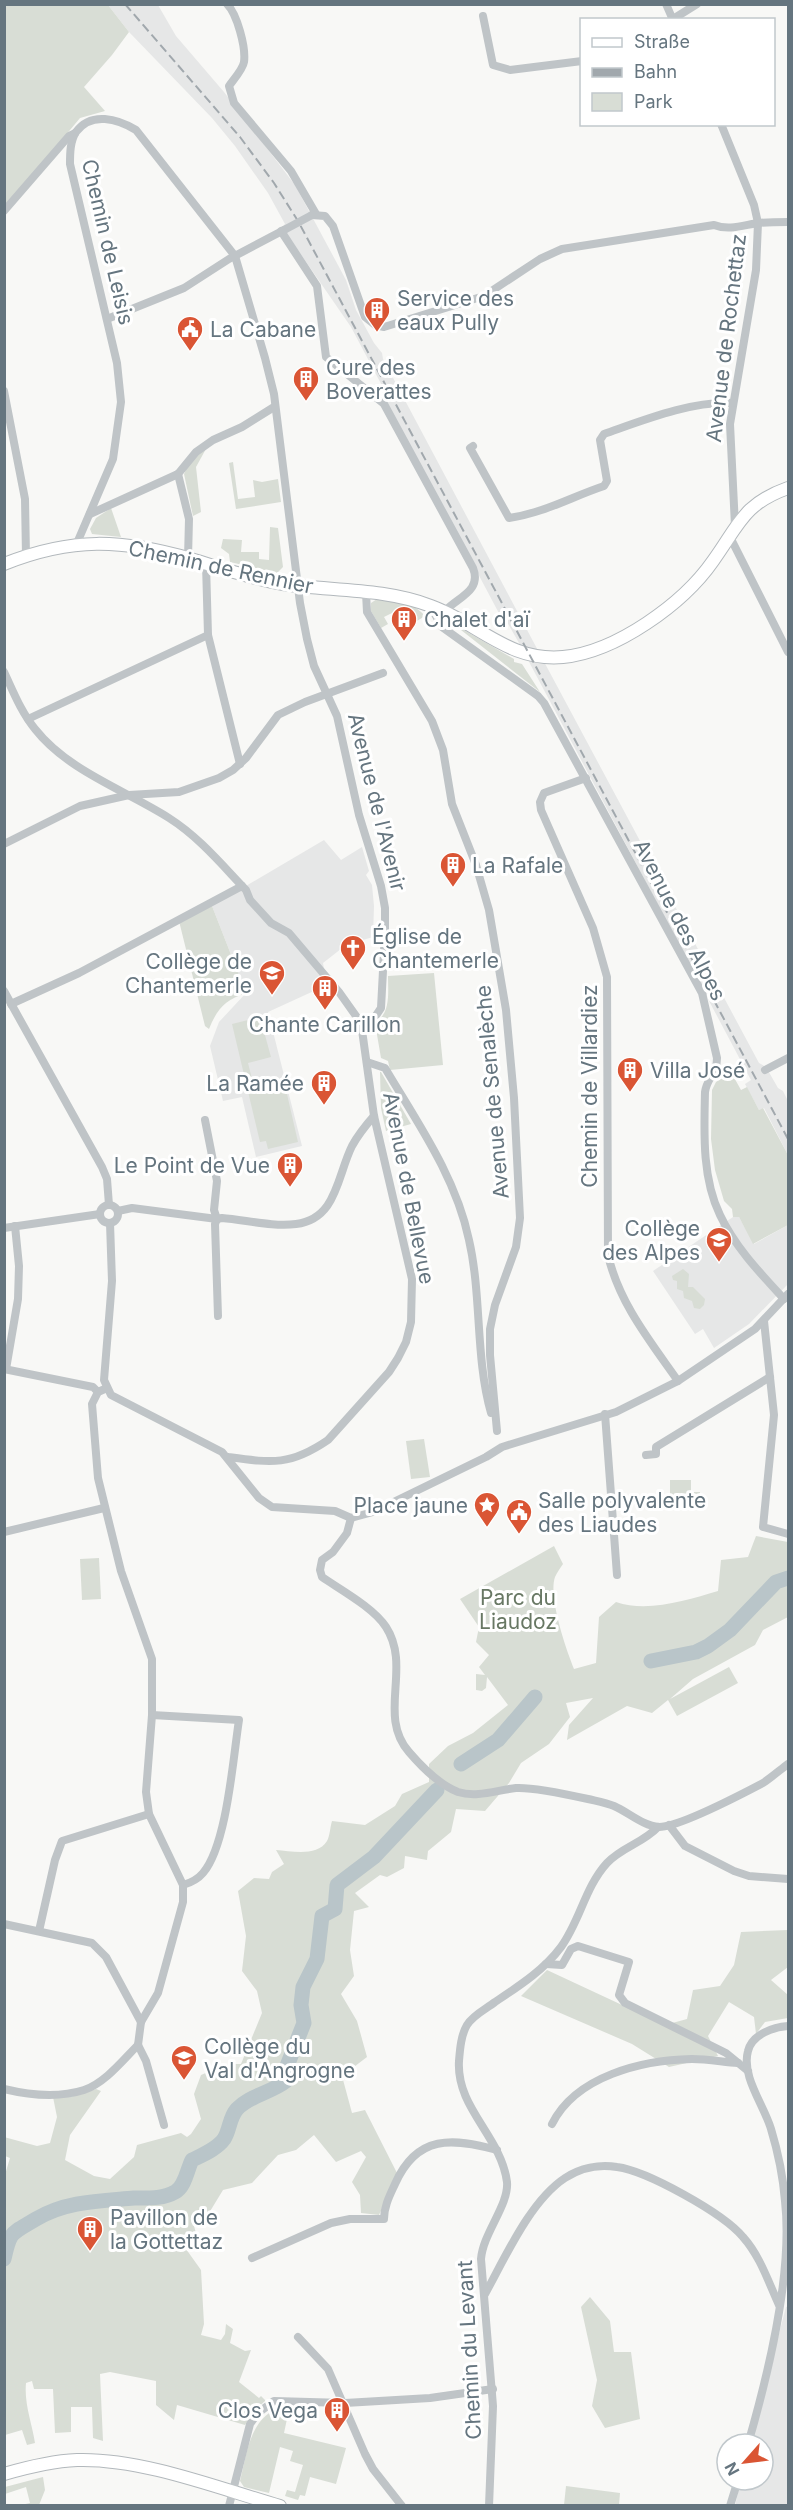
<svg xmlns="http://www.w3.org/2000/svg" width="793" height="2510" viewBox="0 0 793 2510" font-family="Inter,sans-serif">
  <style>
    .built { fill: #e6e7e7 }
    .green { fill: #d8ddd5 }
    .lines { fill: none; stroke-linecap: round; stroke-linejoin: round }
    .river { stroke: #b9c5c9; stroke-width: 15 }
    .secondary-casing { stroke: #b2b8bc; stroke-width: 14 }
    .street { stroke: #bfc4c7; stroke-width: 8 }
    .secondary { stroke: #fff; stroke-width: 12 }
    .rail { stroke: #a1a8ad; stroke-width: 2; stroke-dasharray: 9 4.5; stroke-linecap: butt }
    .street-bridge { stroke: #bfc4c7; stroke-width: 8 }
    .labels { text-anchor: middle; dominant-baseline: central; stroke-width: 6; stroke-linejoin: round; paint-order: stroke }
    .street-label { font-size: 21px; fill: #65757f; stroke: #fff }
    .poi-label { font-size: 21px; fill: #65757f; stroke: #fff; text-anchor: start }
    .park-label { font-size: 21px; fill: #687864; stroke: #fff }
  </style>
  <rect width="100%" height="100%" fill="#f8f8f6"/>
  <g class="built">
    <path d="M108,5H158L176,36L224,92L295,185L346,280L356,310L374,343L382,353L383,359L534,643L759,1063L766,1067L778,1088L783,1091L787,1099L788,1155L764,1108L759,1110L745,1084L751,1080L519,643L507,622L502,619L386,400L388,397L351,327L282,227L285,224L268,193L235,146L212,118L129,32Z"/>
    <path d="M324,840L341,860L362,847L369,871L366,875L372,885L374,906L373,937L346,945L323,963L327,985L268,1012L302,1146L256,1157L242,1097L223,1101L210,1046L219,1022L246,993L212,906Z"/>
    <path d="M733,1217H739L754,1244L788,1225V1284L749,1324L714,1348L703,1329L695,1334L653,1271Z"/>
    <path d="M788,2306V2505L735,2506L741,2480H763V2444H750L786,2307Z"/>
  </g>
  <g class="green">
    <path d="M5,5H108L129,32L112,55L84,87L105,111L80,118L5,208Z"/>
    <path d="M207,447L196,467L201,512L193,516L184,474L189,463Z"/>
    <path d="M233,462L238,499L255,497L253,480L262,482L278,479L281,502L236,509L229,463Z"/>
    <path d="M111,508L121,537L92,534L90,529L96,518Z"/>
    <path d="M270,527L278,528L283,567L277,573L230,562L229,554L221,548L223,539L242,540L241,552H259V559L269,560Z"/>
    <path d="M377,599C396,601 412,601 425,616L404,629L394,612L384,617L388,624L381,628L371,611V603Z"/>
    <path d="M462,629L514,659V662L522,664L540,692L461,630Z"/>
    <path d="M212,906L246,993C225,1000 217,1009 209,1029L205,1026L179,921Z"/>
    <path d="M434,973L443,1065L390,1070L388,1061L381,1058L375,1023C391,1013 388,993 388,976Z"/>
    <path d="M260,1017L271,1057L248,1063L254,1087L284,1081L298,1142L268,1149L266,1141L260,1142L232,1024Z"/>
    <path d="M380,1072H381L411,1124L386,1131L381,1108Z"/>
    <path d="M731,1072L741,1090L747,1087L759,1110L763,1108L788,1155V1225L753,1244L739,1217H733L732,1209L724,1201L715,1170L711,1139L712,1090L716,1082Z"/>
    <path d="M683,1269L689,1274L688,1287H693L705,1299L704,1305L700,1309L694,1308L692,1301L684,1298L683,1291L677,1289V1281L673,1280L672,1276Z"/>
    <path d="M424,1439L430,1477L411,1479L406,1441Z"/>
    <path d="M670,1480H691V1492H700V1502H670Z"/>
    <path d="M756,1536L788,1542V1617L763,1630L755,1645L693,1679L670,1699L729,1667L738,1683L677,1716L668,1700L652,1713L627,1706L567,1740L569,1725L593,1698L566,1703L570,1717L549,1744L521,1763L509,1783L485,1811L456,1809L451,1832L428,1851L427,1860L405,1856L404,1868L387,1877L380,1875L355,1893L369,1907L354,1911L350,1950L354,1976L341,1994L357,2021L367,2057L342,2076L352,2113L365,2110L397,2173L379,2215L361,2213L360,2195L352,2182L366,2157L361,2151L336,2162L314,2135L296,2150L278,2155L252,2183L223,2190L209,2213L193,2222L198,2241L186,2249L201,2270L204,2324L201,2335L221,2340L225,2334L226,2324L233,2329L230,2343L245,2351L251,2350L239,2382L259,2398L261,2396L265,2400V2401L253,2412L245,2425L177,2405L174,2420L156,2405V2381L110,2372L100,2374L103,2441L93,2438L92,2407H71V2432L55,2433L53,2389H34L32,2381L26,2383C24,2404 32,2423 35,2443L27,2445L22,2430L5,2435L4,2178L10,2158L5,2156L4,2137L37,2146L50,2143L57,2117L53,2097H70L96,2089L101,2091L70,2135L65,2160L94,2176L110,2179L134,2157L137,2145L181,2133L187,2137L191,2134L201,2119L194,2094L201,2075L227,2064H241L262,2013L257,1991L242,1971L246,1936L238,1891L254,1878L269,1879L272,1872L284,1864L276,1850C292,1851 317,1857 327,1841C330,1836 330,1827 332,1821L365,1825L395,1806L402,1794L429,1782V1764L448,1746L473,1733L508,1705L487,1677L486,1688L482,1691L476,1690V1674L485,1675L479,1667L489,1655L476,1642L479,1627L460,1599L554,1546L563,1564C560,1568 557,1573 555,1577C548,1597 566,1649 574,1669L596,1663L599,1617L616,1602C648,1613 687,1600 718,1591L721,1560L748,1557Z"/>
    <path d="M99,1558L101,1599L82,1600L80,1559Z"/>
    <path d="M788,1930V1967L771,1980L788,1995V2018L765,2022L756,2034L754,2017L729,2002L708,2036L718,2056L669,2067L632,2044L521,1996L547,1970L665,2025L687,2019L693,1990L720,1986L734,1965L741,1932Z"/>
    <path d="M590,2297L610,2321L614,2352H631L640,2419L605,2428L592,2406L597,2380L581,2307Z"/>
    <path d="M285,2405H290L284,2433L346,2448L336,2484L310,2477L305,2496L300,2495L298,2500L285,2496L287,2490L295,2492L303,2465L290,2461L293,2451L280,2447L269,2493L244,2487L240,2481C248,2449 250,2416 285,2405Z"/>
    <path d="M43,2477L45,2490L39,2505H21L30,2503L26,2487L5,2494V2487Z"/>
    <path d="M566,2486L620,2493L619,2505H564Z"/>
  </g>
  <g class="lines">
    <g class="river">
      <path d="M651,1661L696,1652L708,1646L730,1630L776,1582L788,1578"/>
      <path d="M461,1764L498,1740L535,1697"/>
      <path d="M4,2259C10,2231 11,2234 36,2219C66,2201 100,2201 134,2198C148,2198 163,2199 175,2192C185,2187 187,2170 192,2160C202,2155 217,2149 224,2139C230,2130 229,2118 237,2109C250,2095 271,2093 286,2081L287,2066L304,2023L301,2005L303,1987L317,1959L322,1916L335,1909L337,1885L374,1857L437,1790"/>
    </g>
    <g class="secondary-casing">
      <g id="secondary">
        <path d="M4,564C72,537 121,539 191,559C221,568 252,579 283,584C331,591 384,588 431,606C478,623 509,662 563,657C616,652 683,604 713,561C739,525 743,504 788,488"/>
        <path d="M4,2474C28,2467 52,2461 77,2460C141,2458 218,2488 280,2506"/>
      </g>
    </g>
    <g class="street">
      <path d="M227,4C237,14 246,47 244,62C243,69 234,79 229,86L234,103L291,171L316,214"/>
      <path d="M666,4L673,20"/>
      <path d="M483,16L493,65L510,70L582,61"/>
      <path d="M673,19L697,4"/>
      <path d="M721,124L754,205L758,223L756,270L730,424L735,526"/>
      <path d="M4,211L69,136L75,133"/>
      <path d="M312,215L325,216L333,226L365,317L375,325L384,327L484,296L540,259L562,249L714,225C729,231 744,225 758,223C768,222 779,222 788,222"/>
      <path d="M281,231L317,286L326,357L384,404L473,568C482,591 458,597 445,611"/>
      <path d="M107,319L184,288L229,259L284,230"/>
      <path d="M4,391L25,499L26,556"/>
      <path d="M473,446L470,448L509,518C544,513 571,497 604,486L607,481L600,440L604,434C644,420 691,401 733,403"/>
      <path d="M178,474L189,519L188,558"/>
      <path d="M90,514L178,474L196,452L213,440L242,427L274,407"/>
      <path d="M729,535L788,652"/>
      <path d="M77,543L113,459L121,402L117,363L70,164C70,154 70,141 76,132C91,111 118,119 136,130L235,256L265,358L274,394L300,603L307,639L314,666L337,716L359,815L381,886L385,908V933L381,1008L375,1017L361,1023"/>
      <path d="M366,593L367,612L432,721L443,750L452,804L476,865L489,910L506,1010L514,1098L520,1218L516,1247L495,1305L490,1329V1355L497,1431"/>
      <path d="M430,605L442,627L538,696L544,703L702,993L717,1058C717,1075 707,1077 705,1092C704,1133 702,1178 720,1215C735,1247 760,1273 784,1299"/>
      <path d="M208,635L240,764"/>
      <path d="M4,672C13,691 21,712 35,729C68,771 125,790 169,818C199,837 222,865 246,890L250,900L271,923L289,933L339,992L361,1023L374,1116L412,1279L411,1322L406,1342L398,1358L389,1372L328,1440C290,1466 272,1463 228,1457"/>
      <path d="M28,719L208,635L206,564"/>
      <path d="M586,778L544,793L540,802L541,810L593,928L607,977L608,1255C619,1303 650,1341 678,1381"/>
      <path d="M4,844L80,806L129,795L179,792L219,778L233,770L246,758L278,715L305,702L383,673"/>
      <path d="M4,991L102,1167L107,1179L109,1205"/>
      <path d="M11,1004L79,973L242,886"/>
      <path d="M367,1062L385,1068C417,1122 456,1177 469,1240C482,1297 475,1356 491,1413"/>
      <path d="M765,1070L788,1058"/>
      <path d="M205,1120L217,1181L214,1210L217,1219L215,1224L218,1316"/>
      <circle cx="109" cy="1214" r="9"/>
      <path d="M118,1211L132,1208L217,1219L222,1218C246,1220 273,1227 296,1224C337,1219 337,1176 352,1146C358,1135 366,1125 374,1116"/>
      <path d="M110,1223L112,1281L104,1380L111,1395L222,1452L259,1498L272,1507L335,1511L351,1518"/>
      <path d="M4,1228L100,1214"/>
      <path d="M764,1321L774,1415L763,1527L788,1534"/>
      <path d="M4,1369L93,1387L98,1392"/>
      <path d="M6,1369L18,1299L19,1266L15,1226"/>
      <path d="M107,1388L98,1392L92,1404L98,1478L121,1571L152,1659V1715L146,1792L149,1814L183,1885V1902L158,1993L141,2022L138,2045"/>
      <path d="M605,1414L617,1575"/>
      <path d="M646,1455L656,1454V1447L770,1377"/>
      <path d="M351,1518L347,1533L333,1552L322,1560L320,1570L322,1577C341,1590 374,1608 386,1627C412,1667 377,1716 409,1752C421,1766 440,1785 458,1792C477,1798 497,1790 516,1788C533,1787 570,1795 588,1799C596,1801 606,1803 614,1806C628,1812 643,1826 659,1827C679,1827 744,1793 763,1783C772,1777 780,1770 788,1764"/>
      <path d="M351,1518L373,1512L486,1457L502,1447L616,1412L678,1381L755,1329L788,1294"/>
      <path d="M4,1532L104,1508"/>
      <path d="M152,1715L239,1720C233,1758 227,1845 203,1873C198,1879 190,1883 183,1885"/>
      <path d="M669,1825L685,1846L734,1871L749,1876L788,1879"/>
      <path d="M4,1924L92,1943L106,1957L141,2022"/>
      <path d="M39,1931L55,1860L62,1841L149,1814"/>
      <path d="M546,1964L562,1965L571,1949L578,1946L629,1962L619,1995L625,2003L726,2053L748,2071"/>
      <path d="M138,2045L146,2061L164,2125"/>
      <path d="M4,2089C29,2095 59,2098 84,2090C105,2083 123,2060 138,2045"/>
      <path d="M552,2124C576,2076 642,2060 692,2059C708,2059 723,2062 738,2063"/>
      <path d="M252,2258L331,2223L350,2219H384C384,2206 390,2195 395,2184C417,2134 453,2138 497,2150"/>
      <path d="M485,2294C505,2258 530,2201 565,2178C580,2168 599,2164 617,2167C647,2171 723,2213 743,2237C760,2256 768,2281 779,2305"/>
      <path d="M298,2337L328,2369L365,2454L373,2469L402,2506"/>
      <path d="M748,2444C768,2375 793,2272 785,2201C783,2176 778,2152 771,2129C764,2105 741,2076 748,2051C752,2034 774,2027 788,2026"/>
      <path d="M229,2506L250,2424L258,2413L274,2401L345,2403L430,2398L493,2389"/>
      <path d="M489,2506L493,2406L481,2259C483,2233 509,2205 507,2182C501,2136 456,2108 459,2061C460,2049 461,2035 467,2025C473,2015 486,2009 495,2002C519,1986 544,1970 561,1947C580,1921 585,1887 607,1863C622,1847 643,1843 658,1827"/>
      <path d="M730,2506L738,2480"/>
    </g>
    <use href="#secondary" class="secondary"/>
    <path class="rail" d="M125,4L240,137L274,183L298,221L788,1139"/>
    <path class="street-bridge" d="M284,230L312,215"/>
  </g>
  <defs>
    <g id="building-pin" transform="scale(1.35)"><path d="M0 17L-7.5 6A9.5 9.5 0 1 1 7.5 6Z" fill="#da5534" stroke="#fff"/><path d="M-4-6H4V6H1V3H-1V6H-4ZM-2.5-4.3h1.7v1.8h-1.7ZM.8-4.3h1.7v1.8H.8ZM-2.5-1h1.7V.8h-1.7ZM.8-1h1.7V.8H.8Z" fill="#fff"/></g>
    <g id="civic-pin" transform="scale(1.35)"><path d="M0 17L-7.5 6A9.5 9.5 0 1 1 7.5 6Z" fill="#da5534" stroke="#fff"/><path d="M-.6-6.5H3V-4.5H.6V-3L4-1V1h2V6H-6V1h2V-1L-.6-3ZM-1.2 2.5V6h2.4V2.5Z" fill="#fff"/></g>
    <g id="church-pin" transform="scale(1.35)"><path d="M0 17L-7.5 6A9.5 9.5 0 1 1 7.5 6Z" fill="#da5534" stroke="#fff"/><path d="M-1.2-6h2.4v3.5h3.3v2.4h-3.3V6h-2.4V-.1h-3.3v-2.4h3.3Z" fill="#fff"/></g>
    <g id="school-pin" transform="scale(1.35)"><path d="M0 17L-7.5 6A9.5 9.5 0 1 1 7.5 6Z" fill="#da5534" stroke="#fff"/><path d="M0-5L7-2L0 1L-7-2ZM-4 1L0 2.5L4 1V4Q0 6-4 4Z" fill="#fff"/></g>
    <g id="sight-pin" transform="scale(1.35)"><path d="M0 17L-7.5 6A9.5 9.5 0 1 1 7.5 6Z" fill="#da5534" stroke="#fff"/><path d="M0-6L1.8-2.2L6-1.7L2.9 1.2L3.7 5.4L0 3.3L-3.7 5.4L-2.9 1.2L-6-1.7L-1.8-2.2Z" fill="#fff"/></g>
  </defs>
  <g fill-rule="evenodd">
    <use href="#building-pin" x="377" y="310"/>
    <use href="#civic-pin" x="190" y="329"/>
    <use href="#building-pin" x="306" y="379"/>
    <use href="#building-pin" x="404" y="619"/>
    <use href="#building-pin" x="453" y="865"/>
    <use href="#church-pin" x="353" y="948"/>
    <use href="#school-pin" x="272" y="973"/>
    <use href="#building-pin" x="325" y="988"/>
    <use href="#building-pin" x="630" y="1070"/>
    <use href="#building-pin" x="324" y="1083"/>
    <use href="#building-pin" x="290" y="1165"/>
    <use href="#school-pin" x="719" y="1240"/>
    <use href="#sight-pin" x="487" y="1505"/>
    <use href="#civic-pin" x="519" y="1512"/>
    <use href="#school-pin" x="184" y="2058"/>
    <use href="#building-pin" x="90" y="2229"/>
    <use href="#building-pin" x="337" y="2410"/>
  </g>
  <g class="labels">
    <g class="street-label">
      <text transform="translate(108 242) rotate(77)">Chemin de Leisis</text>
      <text transform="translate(726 338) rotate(-83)">Avenue de Rochettaz</text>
      <text transform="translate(221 567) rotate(12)">Chemin de Rennier</text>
      <text transform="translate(377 802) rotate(76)">Avenue de l'Avenir</text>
      <text transform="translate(680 920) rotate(63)">Avenue des Alpes</text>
      <text transform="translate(589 1086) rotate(-90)">Chemin de Villardiez</text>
      <text transform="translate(492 1092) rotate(-95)">Avenue de Senalèche</text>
      <text transform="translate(409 1188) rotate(79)">Avenue de Bellevue</text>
      <text transform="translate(469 2350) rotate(-93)">Chemin du Levant</text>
    </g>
    <g class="poi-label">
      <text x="397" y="298">Service des<tspan x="397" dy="24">eaux Pully</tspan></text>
      <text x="210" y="329">La Cabane</text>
      <text x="326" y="367">Cure des<tspan x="326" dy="24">Boverattes</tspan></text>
      <text x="424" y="619">Chalet d'aï</text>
      <text x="472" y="865">La Rafale</text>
      <text x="372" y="936">Église de<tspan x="372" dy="24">Chantemerle</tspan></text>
      <text x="252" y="961" text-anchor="end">Collège de<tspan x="252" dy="24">Chantemerle</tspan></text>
      <text x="325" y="1024" text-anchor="middle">Chante Carillon</text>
      <text x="650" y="1070">Villa José</text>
      <text x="304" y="1083" text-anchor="end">La Ramée</text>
      <text x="270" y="1165" text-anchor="end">Le Point de Vue</text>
      <text x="700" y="1228" text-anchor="end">Collège<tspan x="700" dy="24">des Alpes</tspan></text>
      <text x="538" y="1500">Salle polyvalente<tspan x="538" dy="24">des Liaudes</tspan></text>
      <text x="468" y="1505" text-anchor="end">Place jaune</text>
      <text x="204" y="2046">Collège du<tspan x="204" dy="24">Val d'Angrogne</tspan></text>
      <text x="110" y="2217">Pavillon de<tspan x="110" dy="24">la Gottettaz</tspan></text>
      <text x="318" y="2410" text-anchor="end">Clos Vega</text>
    </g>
    <g class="park-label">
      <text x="518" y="1597">Parc du<tspan x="518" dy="24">Liaudoz</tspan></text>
    </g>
  </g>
  <rect width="793" height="2510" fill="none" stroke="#65757f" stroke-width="12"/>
  <rect x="580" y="18" width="195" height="108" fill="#ffffff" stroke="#c1c8cc" stroke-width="1.5"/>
  <rect x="592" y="38" width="30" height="9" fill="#ffffff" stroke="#c1c8cc" stroke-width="1.5"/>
  <text x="634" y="48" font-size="18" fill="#65757f">Straße</text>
  <rect x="592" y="68" width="30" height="9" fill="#a1a8ad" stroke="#c1c8cc" stroke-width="1.5"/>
  <text x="634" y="78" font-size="18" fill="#65757f">Bahn</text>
  <rect x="592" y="93" width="30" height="18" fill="#d8ddd5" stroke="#c1c8cc" stroke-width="1.5"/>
  <text x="634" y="108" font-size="18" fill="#65757f">Park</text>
  <g transform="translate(745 2462) rotate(242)"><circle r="28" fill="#ffffff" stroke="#c1c8cc" stroke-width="1.5"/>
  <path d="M0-4.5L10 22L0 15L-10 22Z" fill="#da5534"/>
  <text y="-9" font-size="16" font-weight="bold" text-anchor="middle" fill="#65757f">N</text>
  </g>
</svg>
